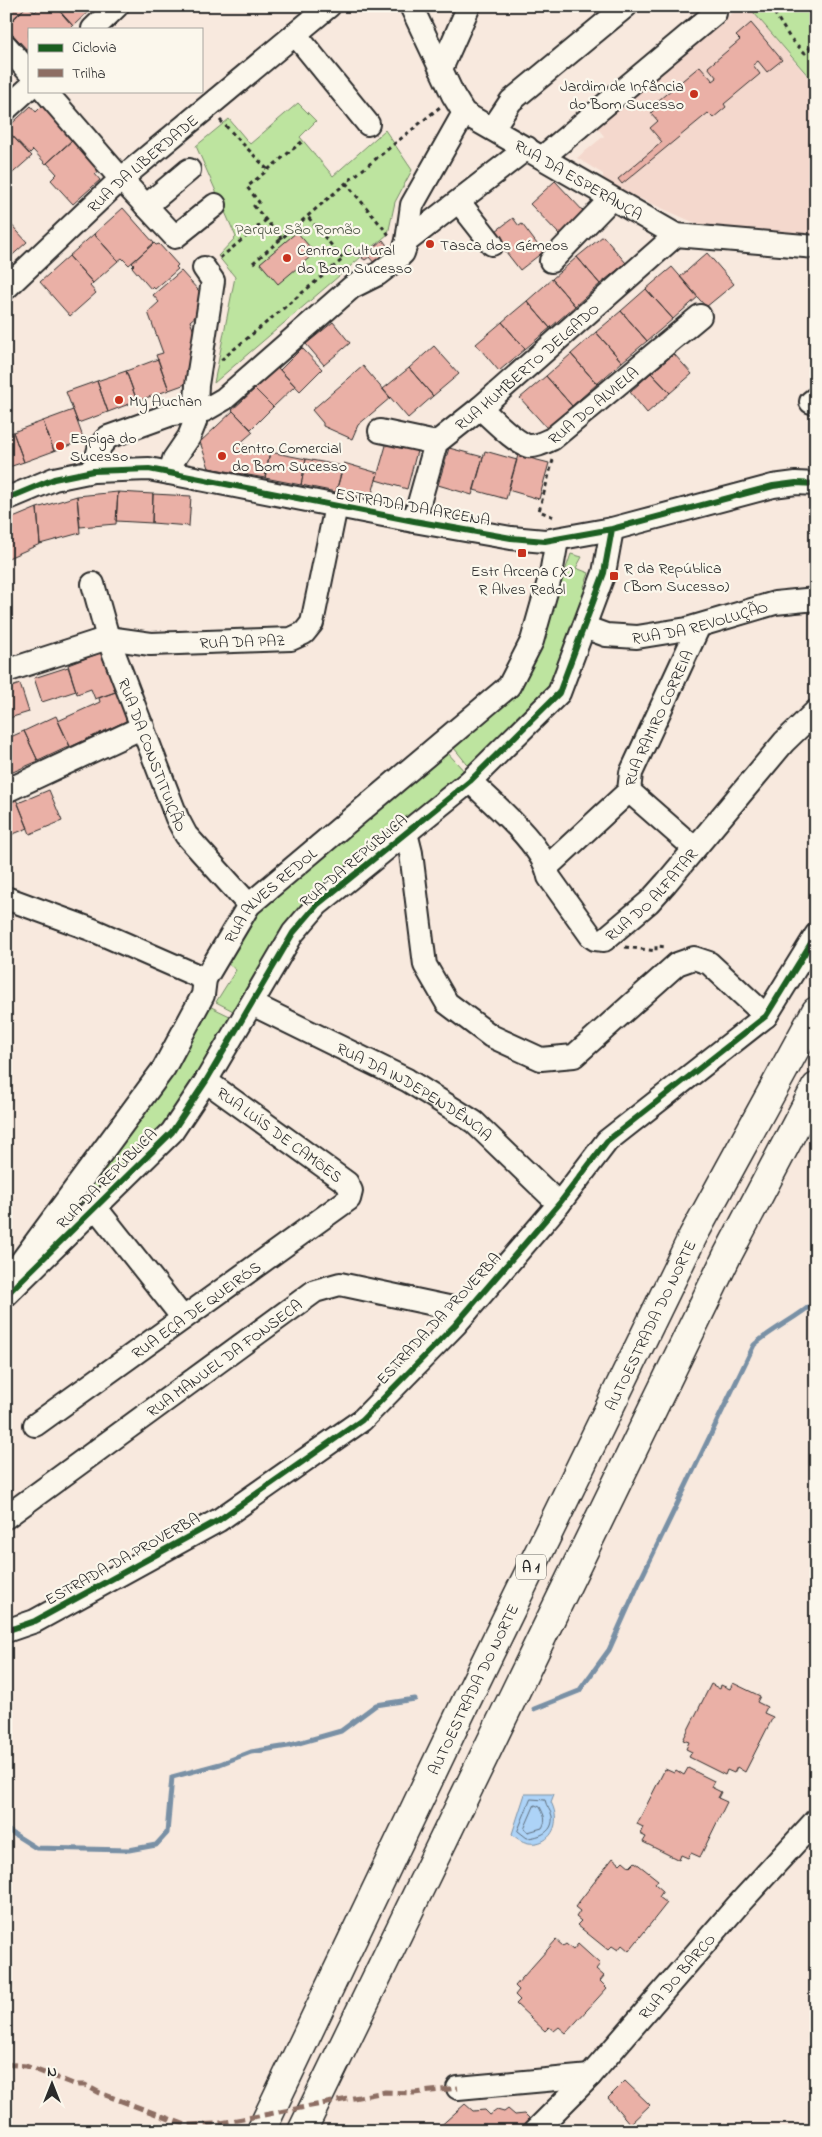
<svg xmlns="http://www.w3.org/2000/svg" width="822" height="2137" font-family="'Indie Flower',sans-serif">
  <rect width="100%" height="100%" fill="#f8e9de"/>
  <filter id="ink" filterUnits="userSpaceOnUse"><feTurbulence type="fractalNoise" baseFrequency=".02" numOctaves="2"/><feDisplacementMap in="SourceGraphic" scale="10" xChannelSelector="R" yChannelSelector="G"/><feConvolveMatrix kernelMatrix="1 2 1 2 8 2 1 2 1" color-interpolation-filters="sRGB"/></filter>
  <g filter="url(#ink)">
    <path fill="#f4d8cd" d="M741,6h7l68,81v145l-10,8 -111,-17 -92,-41v-8l-26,-16 27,-22 -8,-10z"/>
    <path fill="#bde49f" stroke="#748865" d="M748,6h68v79z
      M298,103l18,18 -16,16 33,39 52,-46 27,40 -17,32 -7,32 -174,149 21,-106 -17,-21 18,-19 -40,-91 33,-27 21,25z
      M571,554l11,3 -6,11 13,5 -5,14 6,4 -30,85 -89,93 -17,-21 34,-29 -2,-7 62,-92z
      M445,750l21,23 -157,131 -70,110 -23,-12 20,-32 -13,-10 46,-64z
      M205,1004l31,15 -74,115 -86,87 -9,-10z"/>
    <path fill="#add3f7" stroke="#7990a5" d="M525,1794h29l-3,8c16,32 -15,55 -39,32z"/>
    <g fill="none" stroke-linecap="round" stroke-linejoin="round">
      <path stroke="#5f6e7d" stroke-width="1" d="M531,1799l14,1c1,6 6,11 7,16 2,16 -12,21 -25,22l-9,-7z
        M535,1805l5,2c4,8 7,13 2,21l-14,4 -3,-4z"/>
      <path stroke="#7990a5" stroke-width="5" d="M534,1709l45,-18 30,-41 29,-65 116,-240c19,-17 43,-27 62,-44
        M6,1829l30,19 93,2 27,-5 11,-12 5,-56 48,-13 31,-12 37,-6 53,-15 35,-26 39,-6"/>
    </g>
    <path fill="#eab0a6" stroke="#2b2b2b" d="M6,6h21l-21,19z
      M27,6l8,6 6,-6h14l18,20 -3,3h-41v23l-23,-25z
      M55,6h39l-21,20z
      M751,23l31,37 -15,12 -9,-11 -5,4 7,9 -36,30 2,3 -13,11 -5,-5 -86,71 -4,-5 44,-37 -12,-14 8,-7 -7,-8 6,-6 -3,-3 46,-38 13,15 4,-3 -9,-11 32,-27 -4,-4z
      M6,68l3,4v11l-3,3z
      M43,105l31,34 -28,25 -13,-14 -4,4 -23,-25 25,-23 5,6z
      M6,129l26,27 -26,23z
      M72,140l28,30 -5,4 5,6 -27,24 -22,-24 6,-6 -10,-11z
      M555,181l30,32 -24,23 -31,-32z
      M123,208l31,35 -25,22 -7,-7 -4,3 -24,-27z
      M513,218l6,8 3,-2 21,28 -23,18 -28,-36z
      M8,221l19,21 -21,19v-39z
      M297,232l18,21 -37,31 -18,-21z
      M94,234l24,27 -25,22 -24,-27z
      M603,236l23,27 -26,21 -23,-27z
      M383,240l6,8 -3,3 3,3 -13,11 -7,-8 -4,3 -3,-2z
      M154,243l2,2 3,-1 19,21 -2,2 2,2 -23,20 -2,-2 -2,2 -19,-22 2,-2 -2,-2z
      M707,253l27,31 -28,23 -26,-30z
      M69,256l24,27 -3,3 6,7 -26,23 -30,-34z
      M577,257l23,27 -25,22 -23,-27z
      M672,267l26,30 -25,22 -27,-30z
      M181,271l26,29 -3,9 -14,12 9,24 -5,36 -25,9 -13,-35 7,-2 -15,-41 11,-10 -6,-7z
      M552,279l23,27 -25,22 -23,-27z
      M646,289l27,30 -26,22 -26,-30z
      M527,301l23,27 -25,21 -23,-27z
      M621,311l26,30 -25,21 -26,-30z
      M333,322l17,21 -26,22 -18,-21z
      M502,322l23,27 -26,22 -23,-27z
      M596,332l26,30 -25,22 -26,-30z
      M434,346l25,28 -26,22 -24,-28z
      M302,348l20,21 -22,22 -20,-21z
      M571,354l26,30 -25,22 -26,-30z
      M674,354l18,20 -22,19 -19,-20z
      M158,359l11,31 -32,11 -11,-30z
      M363,366l27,32 -32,27 -6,14 -29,-13v-3l-11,-13z
      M277,367l18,19 -22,21 -18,-18z
      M409,368l24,28 -25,22 -25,-29z
      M126,371l11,30 -29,11 -11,-31z
      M651,373l19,20 -23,20 -17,-21z
      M546,376l26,30 -25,22 -27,-30z
      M97,381l11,31 -30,11 -12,-31z
      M255,389l18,18 -22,22 -19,-19z
      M73,410l11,30 -30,11 -11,-30z
      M233,411l20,21 -14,12 31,6 -5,28 -56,-10 -9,-26z
      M43,421l11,30 -30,11 -11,-30z
      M13,432l11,30 -18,6v-33z
      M387,442l30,9 -10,38 -31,-9z
      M449,448l34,9 -11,38 -34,-10z
      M485,451l32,9 -11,39 -32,-9z
      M270,452l36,7 -5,26 -36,-7z
      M518,455l31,8 -10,36 -31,-9z
      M306,459l37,7 -7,26 -35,-7z
      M344,463l34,10 -7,24 -35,-5z
      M118,492l-2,32 -36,3 -3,-31z
      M118,492l35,2 -1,29 -36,-2z
      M153,494l38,2 -2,30 -37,-3z
      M77,496l3,37 -40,11 -3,-36z
      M37,508l3,36 -34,15v-38z
      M100,653l16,8 8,28 -29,10 -4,-10 -14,5 -9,-29z
      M68,667l8,24 -34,11 -8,-24z
      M20,684l9,28 -23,7v-30z
      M124,689l7,22 -5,10 -56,26 -12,-26 42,-19 -1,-4z
      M56,716l14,30 -32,15 -14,-30z
      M24,731l14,30 -32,14v-36z
      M49,790l13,31 -32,13 -12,-31z
      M16,799l12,29 -22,9v-34z
      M733,1683l27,13 -3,6 10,5 -3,6 9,4 -28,55 -8,-5 -3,6 -7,-3 -2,5 -36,-18 3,-5 -6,-3 3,-7 -6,-2 28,-56 9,5 1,-4 9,4z
      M688,1768l26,13 -3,6 10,5 -3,6 9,4 -27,55 -9,-4 -3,5 -7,-3 -2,5 -36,-18 3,-5 -6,-3 3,-7 -6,-3 28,-55 9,4 2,-3 8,5z
      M613,1858l7,6 3,-3 7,6 5,-5 23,18 -3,4 8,7 -4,6 8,6 -38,48 -7,-6 -4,5 -6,-4 -4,4 -31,-25 4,-4 -5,-4 4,-6 -5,-4z
      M556,1940l7,6 3,-2 7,6 5,-6 22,20 -4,5 8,7 -4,5 7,7 -41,45 -7,-6 -5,4 -5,-4 -4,4 -29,-27 4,-4 -5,-5 4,-5 -4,-4z
      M625,2081l25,24 -20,19 -22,-26z
      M465,2104l8,7 12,-1 5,5 7,-5 7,2 4,-3 7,6 10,-1 4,4 -1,9 -4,4h-33l-7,-7 -4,7h-41l-2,-2z"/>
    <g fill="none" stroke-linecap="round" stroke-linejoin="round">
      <g stroke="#2b2b2b" stroke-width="26">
        <g id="minor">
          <path id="s1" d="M411,6l42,89 11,18 212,122 140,12"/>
          <path d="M93,29l24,-23"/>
          <path d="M295,34l73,90"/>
          <path d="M6,46l23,26"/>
          <path d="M441,69l28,-63"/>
          <path d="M45,91l76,88 54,58 40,-32"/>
          <path d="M6,109l23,-21"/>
          <path d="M493,128l18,-27 115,-95"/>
          <path d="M543,157l172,-144v-7"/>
          <path d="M459,202l33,42"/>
          <path d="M146,206l43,-36"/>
          <path d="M407,241l5,-36 52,-92"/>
          <path d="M551,261l60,-62"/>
          <path id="s2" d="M6,288l115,-109 208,-173"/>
          <path d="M811,402l5,-4"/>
          <path id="s3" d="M480,408c12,10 34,34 48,38 8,1 17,-4 24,-7l148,-123"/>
          <path d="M380,431l56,12"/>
          <path d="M93,471l7,-25 8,-9 64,-23 33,-4 19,-11 128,-112 26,-13 18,-14 7,-7 4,-12 120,-93"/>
          <path d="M170,473l4,-14 15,-22 6,-15 2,-37 16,-104 -9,-13"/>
          <path d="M6,499l48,-20 39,-8 56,-2 265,52 97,17 34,3 67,-12 161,-43 23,-3 20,1"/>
          <path id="s4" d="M414,521l22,-78 44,-35 196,-173"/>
          <path id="s5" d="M93,584l15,54 69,180 9,17 63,70"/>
          <path id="s6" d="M584,627l22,8 31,2 50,-8 88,-26 41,-4"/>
          <path id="s7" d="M6,671l102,-33 43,6 140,-5 13,-6 8,-10 24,-117"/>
          <path id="s8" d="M470,781c23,23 74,64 79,96l42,59 4,3 9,1 45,-38 17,-19 118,-141 32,-31"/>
          <path d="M6,791l137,-64"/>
          <path d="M629,791l65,57"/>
          <path d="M406,833l5,20 14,112 22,38 44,33 50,23 33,-3 103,-92 17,-6 15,5 57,53"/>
          <path id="s9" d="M547,867l82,-76 2,-18 68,-147"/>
          <path d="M6,898l87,32 112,49"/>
          <path id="s10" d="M252,1004l155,76 67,42 85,82"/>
          <path d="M96,1208l87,110"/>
          <path id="s11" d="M10,1277l154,-209 39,-73 2,-16 44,-74 260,-219 23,-45 19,-67 6,-34"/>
          <path d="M6,1295l166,-163 34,-51 87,-148 24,-28 153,-124 89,-88 45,-120 8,-44"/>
          <path id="s12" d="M35,1425l314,-226 2,-8 -4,-8 -141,-102"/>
          <path id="s13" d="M6,1517l309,-226 25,-7 127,27"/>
          <path d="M6,1631l29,-10 184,-101 143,-100 93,-95 104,-121 48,-63 159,-125 50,-81"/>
          <path d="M458,2088l132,-12"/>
          <path id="s14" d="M535,2131l55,-55 147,-170 79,-86"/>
        </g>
      </g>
      <g stroke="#2b2b2b" stroke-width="31">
        <g id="highway">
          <path id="s15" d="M261,2131l200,-419 232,-476 123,-225"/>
          <path d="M302,2131l425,-875 89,-169"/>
        </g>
      </g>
      <path stroke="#2b2b2b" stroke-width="3" stroke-dasharray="4 4" stroke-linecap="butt" d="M770,6l20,32 15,15 11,-11
        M220,120l48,50
        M389,235l-43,-52 94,-76
        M282,239l-28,-33 5,-4 -12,-15 57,-47
        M220,258l46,-38
        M253,263l93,-80
        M221,360l122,-101 -35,-42
        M553,460l-14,51 17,7
        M625,947l31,4v-5l11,1"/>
      <use href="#minor" stroke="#fbf7ec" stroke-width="22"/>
      <use href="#highway" stroke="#fbf7ec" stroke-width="28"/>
      <path stroke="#8d6e63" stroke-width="5" stroke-dasharray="10 5" stroke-linecap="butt" d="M6,2064l20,2 50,19h9l15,8 86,32 30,-1 169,-32 29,1 44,-5"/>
      <g stroke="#fbf7ec" stroke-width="9">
        <path id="cycleway" d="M6,499l48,-20 39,-8 56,-2 265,52 97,17 34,3 67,-12 161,-43 23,-3 20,1
          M6,1295l166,-163 34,-51 87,-148 24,-28 153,-124 89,-88 45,-120 8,-44
          M6,1631l29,-10 184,-101 143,-100 93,-95 104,-121 48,-63 159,-125 50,-81"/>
      </g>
      <use href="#cycleway" stroke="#1b5e20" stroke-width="6"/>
    </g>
  </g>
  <g fill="#c8321e" stroke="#fbf7ec" stroke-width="2">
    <circle cx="694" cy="94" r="5"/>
    <circle cx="430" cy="244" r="5"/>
    <circle cx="287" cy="258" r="5"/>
    <circle cx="119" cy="400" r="5"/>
    <circle cx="60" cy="446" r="5"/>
    <circle cx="222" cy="456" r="5"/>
    <rect x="517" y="548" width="10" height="10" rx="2.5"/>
    <rect x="609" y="571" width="10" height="10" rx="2.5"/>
  </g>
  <g text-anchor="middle" stroke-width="4.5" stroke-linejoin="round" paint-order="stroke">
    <rect fill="#fbf7ec" stroke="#696865" stroke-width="1" x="516" y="1554.5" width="30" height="25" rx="4"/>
    <g font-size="15" font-weight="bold" fill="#2b2b2b">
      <text x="531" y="1572">A 1</text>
    </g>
    <g font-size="16" fill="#2b2b2b" stroke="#fbf7ec" text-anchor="start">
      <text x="684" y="91" text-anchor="end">Jardim de Infância<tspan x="684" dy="18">do Bom Sucesso</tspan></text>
      <text x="440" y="250">Tasca dos Gémeos</text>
      <text x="297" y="255">Centro Cultural<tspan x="297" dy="18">do Bom Sucesso</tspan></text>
      <text x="129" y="406">My Auchan</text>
      <text x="70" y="443">Espiga do<tspan x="70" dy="18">Sucesso</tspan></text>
      <text x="232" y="453">Centro Comercial<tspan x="232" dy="18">do Bom Sucesso</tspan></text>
      <text x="624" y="573">R da República<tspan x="624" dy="18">(Bom Sucesso)</tspan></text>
      <text x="522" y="576" text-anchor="middle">Estr Arcena (X)<tspan x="522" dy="18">R Alves Redol</tspan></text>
    </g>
    <g font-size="16" fill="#2b2b2b" stroke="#fbf7ec">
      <text dy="6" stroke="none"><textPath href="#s2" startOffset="185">RUA DA LIBERDADE</textPath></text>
      <text dy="6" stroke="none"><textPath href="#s1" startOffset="252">RUA DA ESPERANÇA</textPath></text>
      <text dy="6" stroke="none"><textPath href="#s4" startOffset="200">RUA HUMBERTO DELGADO</textPath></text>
      <text dy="6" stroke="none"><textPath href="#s3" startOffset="140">RUA DO ALVIELA</textPath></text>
      <text transform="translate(413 506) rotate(10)" y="6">ESTRADA DA ARCENA</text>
      <text dy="6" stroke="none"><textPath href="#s6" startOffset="119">RUA DA REVOLUÇÃO</textPath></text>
      <text dy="6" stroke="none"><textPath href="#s7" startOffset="242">RUA DA PAZ</textPath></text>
      <text dy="6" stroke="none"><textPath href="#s9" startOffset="191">RUA RAMIRO CORREIA</textPath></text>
      <text dy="6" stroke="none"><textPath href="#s5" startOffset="181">RUA DA CONSTITUIÇÃO</textPath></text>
      <text transform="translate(353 860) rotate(-40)" y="6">RUA DA REPÚBLICA</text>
      <text dy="6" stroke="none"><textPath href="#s8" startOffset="278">RUA DO ALFATAR</textPath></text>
      <text dy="6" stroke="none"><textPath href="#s11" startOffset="466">RUA ALVES REDOL</textPath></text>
      <text dy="6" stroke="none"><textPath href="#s10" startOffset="185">RUA DA INDEPENDÊNCIA</textPath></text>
      <text transform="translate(280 1134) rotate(36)" y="6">RUA LUÍS DE CAMÕES</text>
      <text transform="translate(106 1178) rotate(-45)" y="6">RUA DA REPÚBLICA</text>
      <text dy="6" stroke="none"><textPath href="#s12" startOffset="198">RUA EÇA DE QUEIRÓS</textPath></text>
      <text transform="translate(438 1318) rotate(-47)" y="6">ESTRADA DA PROVERBA</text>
      <text dy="6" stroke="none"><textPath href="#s15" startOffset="895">AUTOESTRADA DO NORTE</textPath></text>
      <text dy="6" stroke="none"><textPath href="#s13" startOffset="270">RUA MANUEL DA FONSECA</textPath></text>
      <text transform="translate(122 1558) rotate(-29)" y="6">ESTRADA DA PROVERBA</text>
      <text dy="6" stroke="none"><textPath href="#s15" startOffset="490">AUTOESTRADA DO NORTE</textPath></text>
      <text dy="6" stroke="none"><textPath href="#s14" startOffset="210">RUA DO BARCO</textPath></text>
    </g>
    <g font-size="16" fill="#505948" stroke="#fbf7ec">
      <text x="298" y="234">Parque São Romão</text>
    </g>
  </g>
  <rect width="822" height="2137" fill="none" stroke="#fbf7ec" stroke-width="25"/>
  <rect x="12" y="12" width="797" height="2112" fill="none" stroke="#2b2b2b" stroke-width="2" filter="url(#ink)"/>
  <rect x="28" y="28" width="175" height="65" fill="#fbf7ec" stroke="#a8a59f"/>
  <rect x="38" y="44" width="25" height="8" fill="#1b5e20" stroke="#a8a59f"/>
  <text x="72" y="52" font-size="15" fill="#2b2b2b">Ciclovia</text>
  <rect x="38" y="69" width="25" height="8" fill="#8d6e63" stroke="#a8a59f"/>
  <text x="72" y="78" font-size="15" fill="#2b2b2b">Trilha</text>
  <g transform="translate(52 2084)" stroke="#fbf7ec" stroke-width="4" paint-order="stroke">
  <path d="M0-4L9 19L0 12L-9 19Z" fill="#2b2b2b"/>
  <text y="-8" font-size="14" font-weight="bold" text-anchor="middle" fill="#2b2b2b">N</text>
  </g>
</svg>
